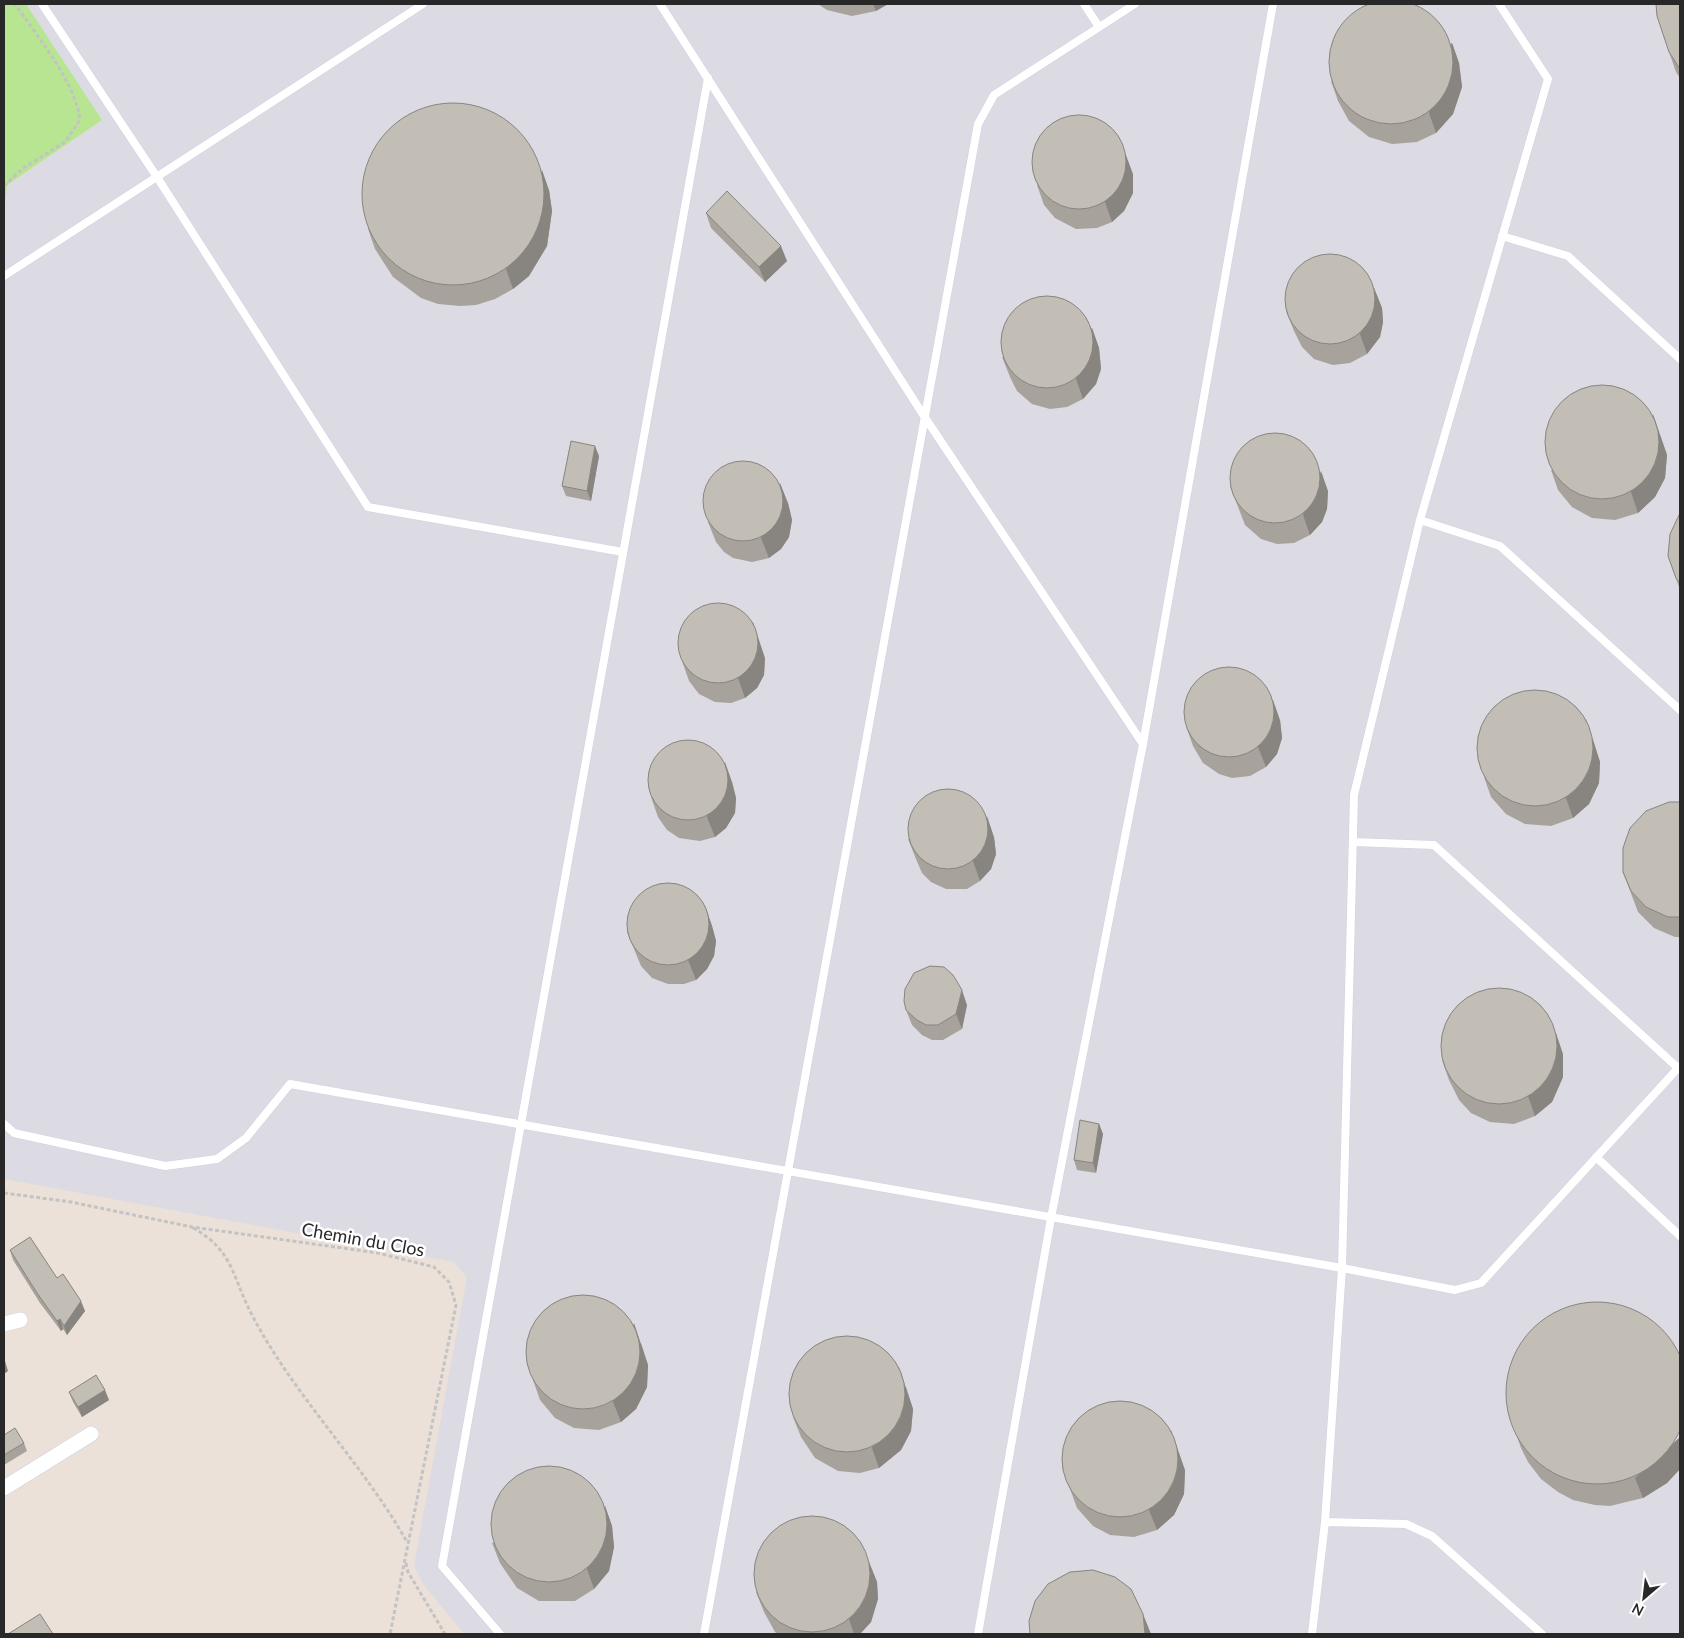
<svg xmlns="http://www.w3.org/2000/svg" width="1684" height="1638" font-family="Lato,sans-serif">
  <rect width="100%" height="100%" fill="#ebe1d9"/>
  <path fill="#dcdae3" d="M26,4h1654v1630h-1216l-41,-50 -9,-19 53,-288 -14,-15 -449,-83v-964l3,-30 95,-65z"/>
  <path fill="#b7e592" d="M4,4h22l76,116 -95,65 -3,31z"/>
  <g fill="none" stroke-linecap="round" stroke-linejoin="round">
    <g stroke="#ced4e2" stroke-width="9">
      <path id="lane" d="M42,4l115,173 211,330 255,45
        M660,4l264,412 219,328
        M1084,4l15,23
        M1502,236l66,20 112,103
        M4,276l419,-272
        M1420,520l80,26 180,164
        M1353,842l81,3 244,223
        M4,1124l10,9 151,33 52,-7 29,-21 44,-54 1052,184 113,22 26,-7 199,-217
        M1596,1157l84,79
        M1325,1522l81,2 26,12 110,98
        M500,1634l-58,-68 266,-1488
        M704,1634l274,-1510 16,-29 141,-91
        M978,1634l73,-416 92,-474 130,-740
        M1312,1634l13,-112 17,-254 12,-473 66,-275 128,-441 -49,-75"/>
    </g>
    <g stroke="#ced4e2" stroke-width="16">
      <path id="street" d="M4,1324l16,-4
        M4,1488l87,-54"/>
    </g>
    <path stroke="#c3c3c3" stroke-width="3" stroke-dasharray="4 2.5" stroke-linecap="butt" d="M4,186l18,-17 43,-27 15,-22c-4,-37 -43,-84 -65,-116
      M4,1193l67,9 121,25 186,26 56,14 15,15 7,23 -66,329
      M193,1228c40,22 39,48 58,85 42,82 111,149 156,229
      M406,1563l2,9 37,62"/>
    <use href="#lane" stroke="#fff" stroke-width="8"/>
    <use href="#street" stroke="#fff" stroke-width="15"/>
  </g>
  <path fill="#a7a39c" d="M818,4h70l-12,7 -24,5 -25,-6z
    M1680,4v74l-4,-6 -7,-20z
    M1452,43l7,20 3,24 -9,27 -17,19 -19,9 -25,2 -23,-7 -20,-16 -11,-20 -7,-20z
    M1133,174v19l-9,18 -12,11 -15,6 -21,1 -21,-11 -11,-13 -7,-20z
    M549,190l3,21 -5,35 -18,30 -16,13 -18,10 -19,6 -16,1 -22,-2 -17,-6 -28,-21 -18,-28 -7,-20z
    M706,213l81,48 -22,21 -54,-54z
    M1374,288l8,20 1,14 -3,15 -13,17 -17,9 -17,2 -19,-6 -12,-12 -8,-16 -8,-20z
    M1092,328l7,20 2,21 -5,15 -13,15 -16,8 -17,2 -18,-5 -15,-13 -7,-14 -8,-20z
    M1660,435l7,20 -2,23 -10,19 -17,16 -23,7 -23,-2 -20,-11 -14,-17 -7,-20z
    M599,456l-8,45 -25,-5 -4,-10z
    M1230,486l98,5 -1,18 -5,13 -12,13 -16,8 -17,1 -16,-5 -16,-14z
    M788,503l4,17 -3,17 -8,12 -12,9 -17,4 -19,-4 -9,-6 -8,-10 -8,-20z
    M1680,513v77l-12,-34z
    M765,658l-1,17 -7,13 -12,10 -14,5 -16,-1 -16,-8 -10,-13 -7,-20z
    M1280,720l2,18 -5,16 -11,13 -16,9 -18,2 -13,-4 -16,-11 -10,-17 -7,-20z
    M1593,739l7,23 -1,21 -10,21 -16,14 -22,8 -26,-2 -19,-10 -15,-17 -7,-20z
    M732,782l4,16 -1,15 -9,15 -11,9 -15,4 -21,-3 -12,-8 -9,-13 -7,-20z
    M1680,802v135h-5l-21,-9 -16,-16 -15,-40z
    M994,837l2,17 -5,15 -11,12 -13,8h-21l-15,-7 -9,-9 -6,-14 -8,-20z
    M705,906l7,20 4,15 -2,15 -7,13 -11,11 -12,4h-16l-16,-6 -11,-12 -14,-34z
    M967,1005l-5,24 -19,11h-11l-10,-5 -10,-10 -6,-15z
    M1563,1054v23l-11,25 -17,14 -21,8 -24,-2 -19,-9 -12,-13 -10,-20 -7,-20z
    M1099,1124l4,10 -7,39 -19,-3 -3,-10z
    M10,1250l47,28 28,33 -18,24 -4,-6 -2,2 -21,-28 -27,-43z
    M641,1343l7,22 -1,22 -11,22 -15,13 -22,8 -25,-2 -19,-10 -15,-18 -7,-20z
    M906,1387l7,22 -2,22 -10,19 -22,18 -19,5 -22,-2 -23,-13 -14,-21 -8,-20z
    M69,1392l40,8 -27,17 -9,-15z
    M1514,1428l165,42 -12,13 -24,15 -33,8 -15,-1 -22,-5 -15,-8 -17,-13 -13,-17 -7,-14z
    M4,1435l20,8 3,8 -23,14z
    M1062,1467l123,3 -1,24 -10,21 -17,15 -23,7 -24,-2 -17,-9 -16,-18z
    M605,1506l7,20 2,21 -5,24 -15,18 -19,12h-36l-22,-13 -17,-25 -8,-20z
    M869,1562l8,20 1,17 -7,23 -11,12h-82l-3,-2 -11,-20 -8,-20z"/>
  <path fill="#88847f" d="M873,4h15l-12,7z
    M1452,43l7,20 3,24 -9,27 -17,19 -7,-20z
    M1120,139l13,35v19l-9,18 -12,11 -7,-20z
    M542,170l7,20 3,21 -5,35 -18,30 -16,13 -7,-20z
    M781,246l6,15 -22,21 -6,-15z
    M1374,288l8,20 1,14 -3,15 -13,17 -7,-20z
    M1092,328l7,20 2,21 -5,15 -13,15 -7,-20z
    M1653,414l14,41 -2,23 -10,19 -17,16 -7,-21z
    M595,446l4,10 -8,45 -4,-10z
    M1321,471l7,20 -1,18 -5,13 -12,13 -7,-20z
    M780,483l8,20 4,17 -3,17 -8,12 -12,9 -8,-20z
    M753,622l12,36 -1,17 -7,13 -12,10 -7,-20z
    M1273,700l7,20 2,18 -5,16 -11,13 -8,-20z
    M1586,719l14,43 -1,21 -10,21 -16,14 -7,-20z
    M725,762l7,20 4,16 -1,15 -9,15 -11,9 -8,-20z
    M987,816l7,21 2,17 -5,15 -11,12 -7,-20z
    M705,906l7,20 4,15 -2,15 -7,13 -11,11 -8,-20z
    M962,990l5,15 -5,24 -6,-15z
    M1556,1033l7,21v23l-11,25 -17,14 -7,-20z
    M1099,1124l4,10 -7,39 -3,-10z
    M81,1301l4,10 -18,24 -3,-9z
    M60,1319l3,10 -2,2 -4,-10z
    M634,1323l14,42 -1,22 -11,22 -15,13 -8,-20z
    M4,1361h1l3,10 -4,3z
    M899,1367l14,42 -2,22 -10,19 -22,18 -7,-20z
    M105,1390l4,10 -27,17 -4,-10z
    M1171,1430l14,40 -1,24 -10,21 -17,15 -8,-20z
    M1680,1437v32l-13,14 -24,15 -8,-20z
    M605,1506l7,20 2,21 -5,24 -15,18 -7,-20z
    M869,1562l8,20 1,17 -7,23 -11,12h-6l-5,-15z
    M1143,1614l8,20h-6z"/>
  <path fill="#c2bdb5" stroke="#88847f" d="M1329 62a62 62 0 1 1 124 0a62 62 0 1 1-124 0Z
    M1656,4h24v65l-11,-17 -12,-36z
    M362 194a91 91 0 1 1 182 0a91 91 0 1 1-182 0Z
    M1032 162a47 47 0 1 1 94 0a47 47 0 1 1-94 0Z
    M727,191l54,55 -22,21 -53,-54z
    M1285 299a45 45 0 1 1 90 0a45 45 0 1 1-90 0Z
    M1001 342a46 46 0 1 1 92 0a46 46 0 1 1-92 0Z
    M1545 442a57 57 0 1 1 114 0a57 57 0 1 1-114 0Z
    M1230 478a45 45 0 1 1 90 0a45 45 0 1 1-90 0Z
    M571,441l24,5 -8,45 -25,-5z
    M703 501a40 40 0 1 1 80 0a40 40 0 1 1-80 0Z
    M1680,513v70l-4,-5 -8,-22 2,-22z
    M678 643a40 40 0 1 1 80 0a40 40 0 1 1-80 0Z
    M1184 712a45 45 0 1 1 90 0a45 45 0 1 1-90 0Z
    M1477 748a58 58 0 1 1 116 0a58 58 0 1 1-116 0Z
    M648 780a40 40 0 1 1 80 0a40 40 0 1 1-80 0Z
    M908 829a40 40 0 1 1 80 0a40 40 0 1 1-80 0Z
    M1669,802h11v115h-12l-22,-10 -15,-16 -8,-19v-24l7,-20 16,-17z
    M627 924a41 41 0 1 1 82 0a41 41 0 1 1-82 0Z
    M930,966l14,1 9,8 9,15 -6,24 -18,11h-12l-9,-5 -11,-10 -2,-9 1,-12 9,-16z
    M1441 1046a58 58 0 1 1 116 0a58 58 0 1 1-116 0Z
    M1080,1120l19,4 -6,39 -19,-3z
    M30,1237l27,41 6,-4 18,27 -17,25 -4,-7 -3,2 -20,-28 -27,-43z
    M526 1352a57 57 0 1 1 114 0a57 57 0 1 1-114 0Z
    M1506 1393a91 91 0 1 1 182 0a91 91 0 1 1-182 0Z
    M789 1394a58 58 0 1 1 116 0a58 58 0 1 1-116 0Z
    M96,1375l9,15 -27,17 -9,-15z
    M1062 1459a58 58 0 1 1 116 0a58 58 0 1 1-116 0Z
    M15,1428l9,15 -20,12v-20z
    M491 1524a58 58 0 1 1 116 0a58 58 0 1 1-116 0Z
    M754 1574a58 58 0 1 1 116 0a58 58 0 1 1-116 0Z
    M1093,1570l22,7 16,12 12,25 2,20h-115l-1,-13 6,-20 13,-17 22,-12z
    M40,1614l13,20h-45z"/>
  <g text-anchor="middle" stroke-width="5" stroke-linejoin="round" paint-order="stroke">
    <g font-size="18" fill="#282828" stroke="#fff">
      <text transform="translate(363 1240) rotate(10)" y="6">Chemin du Clos</text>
    </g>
  </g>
  <rect width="1684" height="1638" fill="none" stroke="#282828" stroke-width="10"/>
  <g transform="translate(1644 1598) rotate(208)" stroke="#ffffff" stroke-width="4" paint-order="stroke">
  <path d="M0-4L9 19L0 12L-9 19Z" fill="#282828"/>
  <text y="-8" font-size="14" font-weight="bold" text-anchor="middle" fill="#282828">N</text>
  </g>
</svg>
